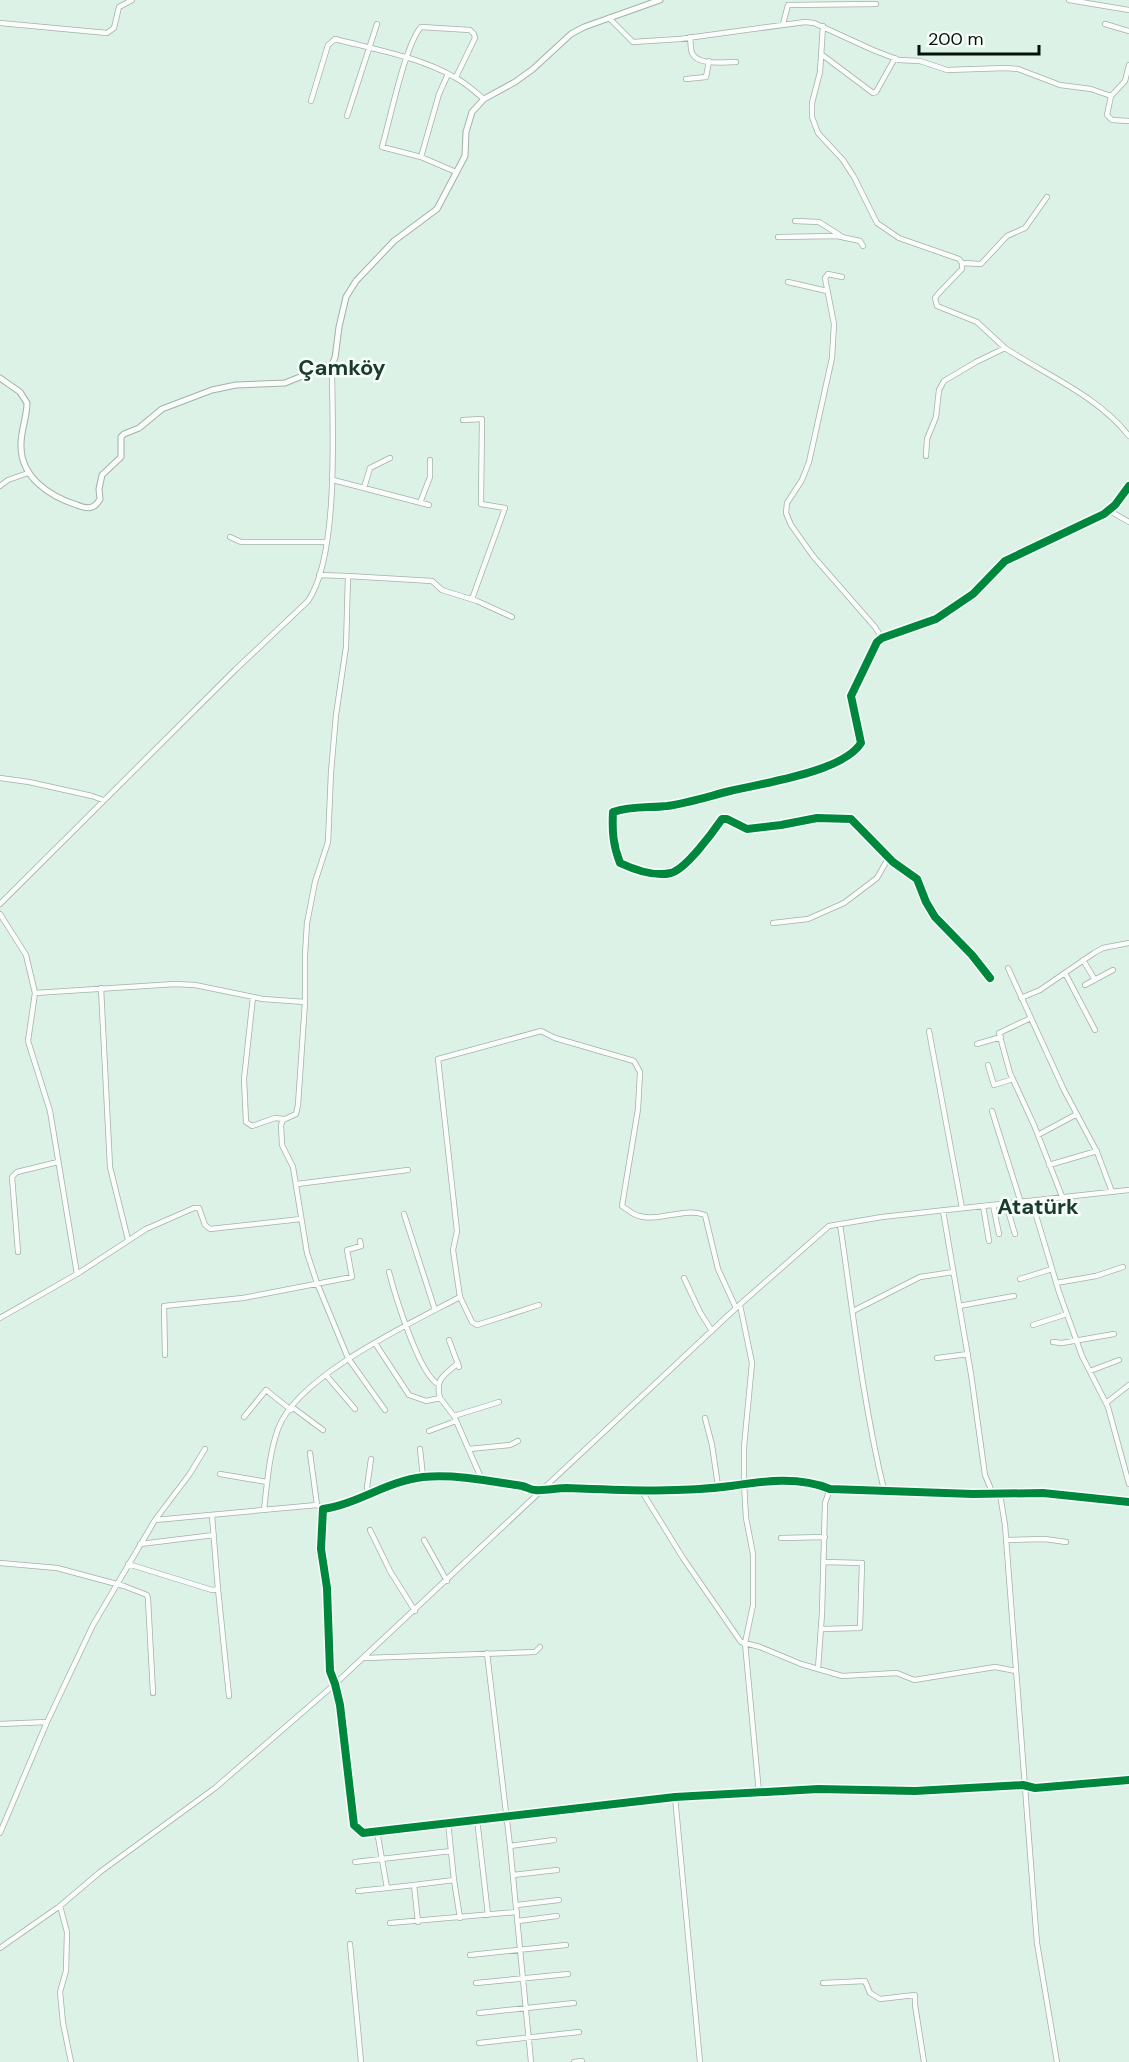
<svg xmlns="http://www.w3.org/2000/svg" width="1129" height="2062" font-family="'DM Sans',sans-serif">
  <rect width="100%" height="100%" fill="#ddf2e6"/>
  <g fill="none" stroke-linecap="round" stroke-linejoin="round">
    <g stroke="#a2b2a9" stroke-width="6">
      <path id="minor" d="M1069,0l60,10
        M609,18l24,24 47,-3 125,-17 9,1 59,27 26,10 21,1 27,9 59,-2 12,1 42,16 31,4 20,7 -4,19 5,5 17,1
        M0,23l107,10 7,-5 5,-21 13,-7
        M783,24l5,-19 88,-1
        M1105,24l24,7
        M823,26l-3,46 -8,31v14l6,16 25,27 11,17 23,46 22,15 60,21 3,4v6l-24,25 -3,4 2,8 40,16 28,26
        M690,37c1,5 0,11 2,16 6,13 32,9 44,9
        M821,54l52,39 3,-1 19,-34
        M456,77l19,-39 -1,-4 -4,-4 -49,-3c-16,18 -31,93 -39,120l39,10 35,15
        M686,79l20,-2 3,-16
        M1111,96l14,-15 4,-16
        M311,101l17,-56 7,-6c38,10 85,18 119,38 11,5 21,15 30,22
        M347,116l30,-92
        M421,157l18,-63 9,-20
        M795,221l24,1 22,14
        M778,237l59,-1 23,5 3,5
        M962,263l19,1 26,-28 18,-8 22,-31
        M842,277l-14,-3 -3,4 9,46 -2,34 -23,104 -7,18 -15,23 -1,10 5,12 22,31 62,71 7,11
        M788,282l39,9
        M463,420l19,-1 -1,85 24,4 -33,91
        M926,456l1,-17 9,-22 3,-27 5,-9 32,-19 29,-14c41,27 93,48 124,88
        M333,480l96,25
        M0,486l8,-6 20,-7
        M364,488l6,-20 20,-10
        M420,503l10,-26v-17
        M1108,510l21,12
        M230,537l11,5h86
        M319,575l29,1 -2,71 -10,68 -5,57 -3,70 -13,40 -8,41 -2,32v47l-7,103 -2,9 -13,6 -2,5 1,20 11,22 14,86 10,30 31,75 37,52
        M348,576l84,5 10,9 35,11 35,16
        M0,778l29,4 63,14 11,4
        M0,904l235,-234 73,-69c32,-47 24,-178 24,-237
        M0,914l26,41 9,38 140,-9 20,1 68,14 42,3
        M773,923l35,-4 36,-16 33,-25 12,-21
        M1083,960l12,20
        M1008,968l56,122 33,62 15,40
        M1065,973l30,57
        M990,978l-18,-23 -37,-38 -9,-15 -9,-23 -24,-17 -42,-43 -34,-1 -36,7 -34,4 -20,-10h-5c-9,13 -36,50 -51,54 -17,4 -36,-3 -51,-10 -7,-18 -8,-32 -7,-51 18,-6 36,-4 54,-6 21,-3 43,-10 63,-15 33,-8 113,-19 131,-48l-10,-47 26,-54 5,-4 54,-19 37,-25 32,-33 99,-47 11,-9 14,-19
        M1085,985l28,-15
        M101,988l9,179 18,73
        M35,993l-7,48 22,70 27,163
        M253,997l-9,82 2,43 6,4 23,-8 9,1
        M1021,998l19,-8 54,-37 9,-5 26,-5
        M1031,1018l-32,15 11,40 24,52 29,74
        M929,1031l33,177
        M977,1044l24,-7
        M988,1065l6,20 19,-6
        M992,1111l29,92
        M1038,1135l39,-21
        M1049,1165l48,-14
        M297,1184l111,-14
        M1032,1202l27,90 23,64 26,51 21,77
        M1006,1204l9,30
        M993,1205l6,29
        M983,1206l6,35
        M943,1211l28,163 14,101 8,19
        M404,1214l31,96
        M840,1224c13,89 23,179 44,266
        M18,1252l-6,-75 5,-5 41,-10
        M389,1272c6,23 30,102 49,112
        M684,1278l16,34 12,19
        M1020,1279l32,-10
        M1056,1283l40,-7 27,-9
        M460,1297l12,25 5,3 62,-20
        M740,1305l12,58 -8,84v36l2,35 7,36v51l-8,38 14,150
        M959,1306l55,-10
        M853,1311l67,-34 33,-5
        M0,1318l77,-44 69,-45 48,-21h5l6,17 5,4 91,-10
        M1033,1325l34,-11
        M449,1340l10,27
        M1053,1342l9,1 52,-9
        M375,1343l34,52 17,6 14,-3 14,18 28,64
        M165,1355l-1,-49 79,-8 109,-21 -5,-27 14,-4 -1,-5
        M937,1358l31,-4
        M1090,1371l29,-11
        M326,1375l29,34
        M440,1398c-5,-20 4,-22 18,-35
        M1106,1403l23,-18
        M292,1407l31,23
        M454,1416l45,-14
        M244,1417l22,-27 25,20
        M705,1418l7,27 6,41
        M429,1431l27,-10
        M420,1449l3,28
        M469,1449l41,-4 8,-4
        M310,1453l7,52
        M220,1474l47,8
        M641,1490l42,68 58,84 19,5 41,17 41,12 55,-3 17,7 81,-13 21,4
        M1000,1494l5,31 29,380 3,38 20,119
        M368,1495l-1,-8 4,-28
        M1129,1502l-86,-9 -70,1 -143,-5c-31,-13 -66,-8 -99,-3 -53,7 -111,4 -164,2 -10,0 -22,3 -32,2 -4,0 -8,-3 -13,-4 -32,-5 -66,-12 -99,-9 -36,4 -65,27 -100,32l-2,40 6,39 3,83 5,13 5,21 14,120 9,8 312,-36 143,-8 97,2 108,-6 12,3 94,-8
        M264,1510c3,-26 5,-56 14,-81 19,-53 133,-106 182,-132l-7,-47 4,-19 -19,-172 103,-28 14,7 79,23 6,11 -2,37 -16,97c5,3 11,9 17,10 21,6 45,-9 66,-1l13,54 18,39
        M155,1520l34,-45 16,-26
        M370,1530l20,41 25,40
        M781,1538l44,-1
        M424,1540l23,41
        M1006,1540l39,-1 21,3
        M140,1544l74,-9
        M0,1563l57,5 67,18 23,9 1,4 5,94
        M128,1564l84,26 6,-1 -6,-73
        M218,1589l11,107
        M821,1629l39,-1 2,-65 -37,-1
        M487,1653l23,193 21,216
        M365,1658l170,-6 5,-5
        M818,1669l4,-56 3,-110 5,-14
        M0,1724l47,-2
        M675,1797l25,265
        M477,1819l11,96
        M448,1822l6,58
        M377,1831l10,57 27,-3
        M0,1833l47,-111 46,-97 62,-105 162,-15 6,4
        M510,1846l44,-6
        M355,1862l96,-11
        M513,1875l44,-5
        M358,1891l29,-3
        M517,1905l42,-5
        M60,1906l7,26 -1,39 -6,21 3,31 8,39
        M518,1921l39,-5
        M418,1922l-4,-37 40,-5 6,38
        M390,1923l127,-11
        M350,1944l11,118
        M0,1948l60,-42 40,-34 115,-84 120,-104 401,-376 93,-82 53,-9 247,-27
        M470,1955l96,-10
        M476,1983l92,-9
        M823,1983l42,-2 5,12 10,6 35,-4v10l9,57
        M479,2013l95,-10
        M479,2043l100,-11
        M574,2062l8,-1"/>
    </g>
    <g stroke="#a2b2a9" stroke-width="7">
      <path id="tertiary" d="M0,378l20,14 7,11c0,14 -6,27 -6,41 -1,33 28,52 56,61 10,4 17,5 23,-6l-1,-10 3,-14 19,-18v-20l3,-3 15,-6 23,-19 50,-19 24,-5 49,-2 47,-19 3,-6 4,-31 7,-30 10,-16 38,-40 43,-32 28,-53 1,-24 6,-20 12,-13 31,-17 18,-13 38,-35 13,-7 76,-27"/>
    </g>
    <use href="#minor" stroke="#fafdfb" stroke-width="4.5"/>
    <use href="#tertiary" stroke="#fafdfb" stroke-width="5"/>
    <g stroke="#f7fffa" stroke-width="11">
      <path id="cycleway" d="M990,978l-18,-23 -37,-38 -9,-15 -9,-23 -24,-17 -42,-43 -34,-1 -36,7 -34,4 -20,-10h-5c-9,13 -36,50 -51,54 -17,4 -36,-3 -51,-10 -7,-18 -8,-32 -7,-51 18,-6 36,-4 54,-6 21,-3 43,-10 63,-15 33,-8 113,-19 131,-48l-10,-47 26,-54 5,-4 54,-19 37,-25 32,-33 99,-47 11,-9 14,-19
        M1129,1502l-86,-9 -70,1 -143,-5c-31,-13 -66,-8 -99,-3 -53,7 -111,4 -164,2 -10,0 -22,3 -32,2 -4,0 -8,-3 -13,-4 -32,-5 -66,-12 -99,-9 -36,4 -65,27 -100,32l-2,40 6,39 3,83 5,13 5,21 14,120 9,8 312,-36 143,-8 97,2 108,-6 12,3 94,-8"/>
    </g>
    <use href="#cycleway" stroke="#00873e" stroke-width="8"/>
  </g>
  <g text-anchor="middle" stroke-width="5" stroke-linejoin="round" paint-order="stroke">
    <g font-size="22" font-weight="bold" fill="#1b3b2c" stroke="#f7fffa">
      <text x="342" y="375">Çamköy</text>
      <text x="1038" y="1214">Atatürk</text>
    </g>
  </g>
  <path d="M919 45v9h120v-9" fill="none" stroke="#05120b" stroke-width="3"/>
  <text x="928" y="45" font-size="18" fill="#05120b" stroke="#f7fffa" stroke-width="4.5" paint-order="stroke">200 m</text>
</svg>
